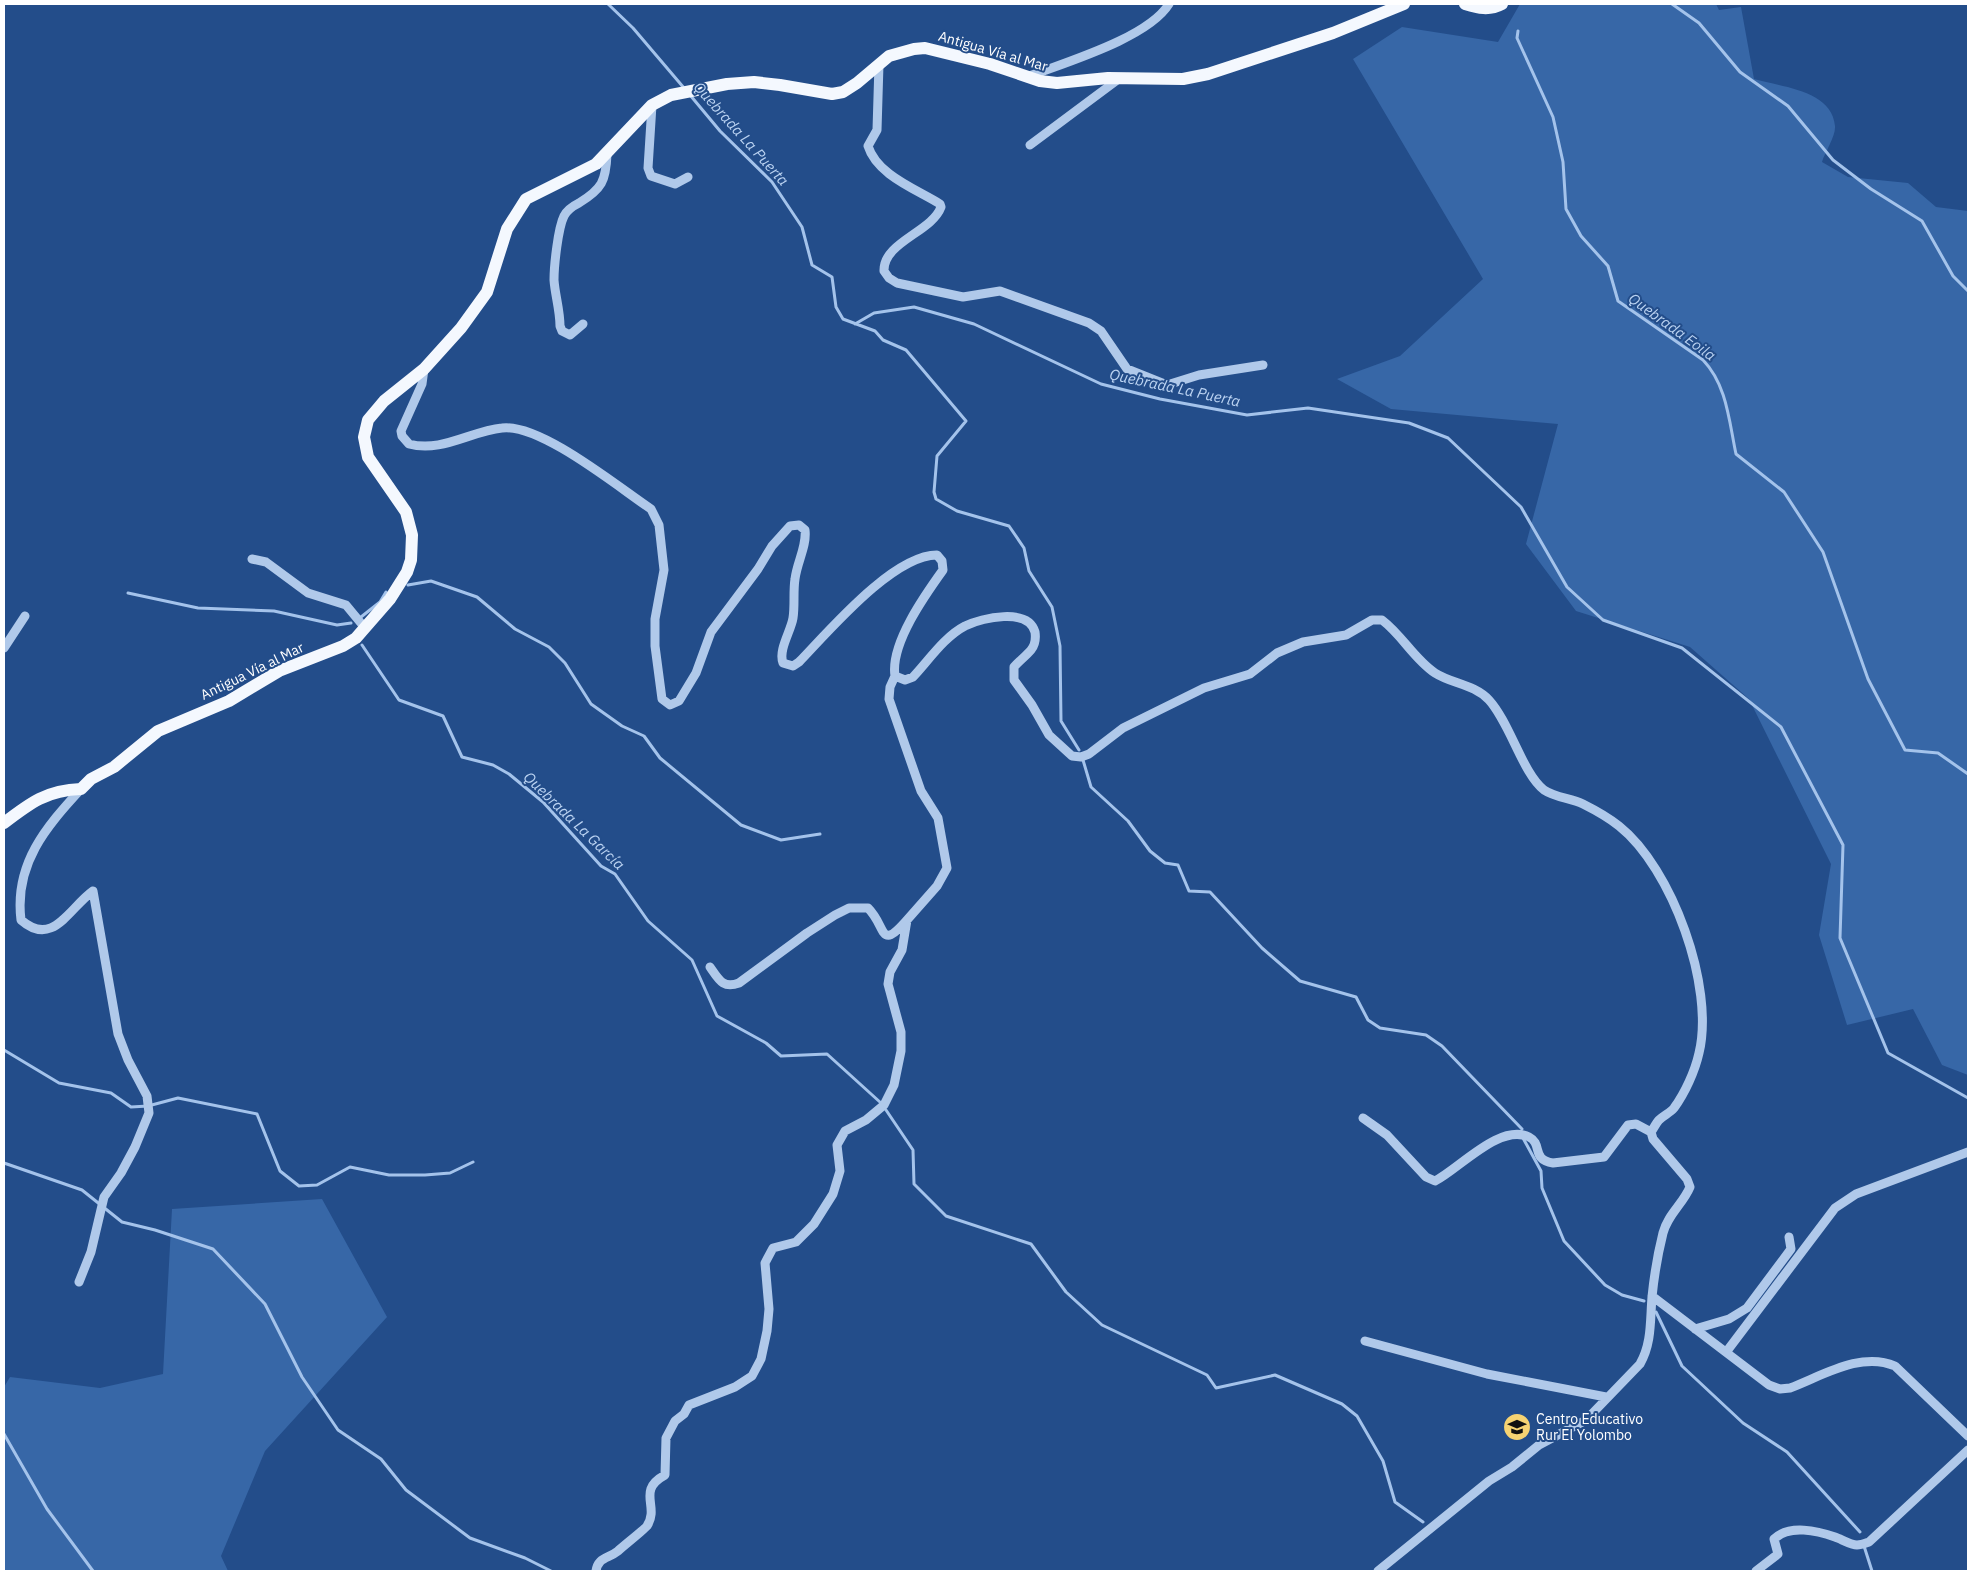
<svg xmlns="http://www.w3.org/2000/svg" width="1972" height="1575" font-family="'IBM Plex Sans',sans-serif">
  <rect width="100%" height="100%" fill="#234d8a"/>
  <path fill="#3767a7" d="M1520,4h196l3,6 22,-3 13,72c27,8 78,11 81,47 1,10 -10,26 -13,36l26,15 60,6 28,24 32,4v864l-26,-10 -29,-56 -66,16 -28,-90 12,-71 -82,-165 -59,-52 -114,-36 -50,-67 32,-120 -167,-15 -54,-30 63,-23 83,-77 -130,-220 49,-32 96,15z
    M322,1199l65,118 -122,134 -44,105 7,15h-224v-184l6,-10 90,11 63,-14 9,-165z"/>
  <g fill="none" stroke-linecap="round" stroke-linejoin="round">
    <path stroke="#a4c3eb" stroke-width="3" d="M608,4l25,24 51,60
      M1672,4l27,19 41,49 48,34 45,54 38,29 51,32 31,55 15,15
      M1518,31l-1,7 36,79 10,45 3,47 15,27 27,30 10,35 85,59c24,25 26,61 33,94l48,38 39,60 45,127 37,71 33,3 30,21
      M690,95l30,36 52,51 30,45 10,38 20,12 4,30 7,12 32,12 8,9 23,10 60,71 -29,35 -3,36 2,7 21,12 52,15 15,22 5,23 23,36 8,39 1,75 18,29
      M855,324l19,-11 40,-6 60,17 127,60 59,15 87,16 61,-7 101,15 39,15 73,69 46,80 36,33 79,28 99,79 62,118 -3,93 48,115 80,45
      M408,585l23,-4 46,16 38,32 34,18 16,16 26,41 31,22 22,10 16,22 81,67 40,15 39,-6
      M128,593l70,15 76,3 63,14 14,-2
      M361,617l19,-15 6,-10
      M362,645l37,55 44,16 19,41 31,8 16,9 34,28 58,64 14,8 33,47 44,39 25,56 49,27 15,13 46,-2 54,49
      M1083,760l8,27 37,34 22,30 15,12 13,2 11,26 21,1 52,56 38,33 56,16 12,23 12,8 46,7 16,11 80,83
      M4,1050l55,33 52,10 20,14 17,-1 30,-8 79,16 23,57 19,15 18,-1 33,-18 39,8h36l25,-2 23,-11
      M886,1110l27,40 1,34 32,32 85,28 35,48 36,33 105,50 9,13 59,-13 67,29 15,12 26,45 12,41 28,20
      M1523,1138l18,33 1,17 22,53 41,44 17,10 22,6
      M4,1163l78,27 40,32 33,8 58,19 52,55 37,73 36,53 43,29 25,31 64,48 55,20 26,13
      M1656,1312l26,54 61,57 44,29 73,80
      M4,1434l43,75 46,62
      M1864,1546l8,25"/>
    <path stroke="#b0c9ea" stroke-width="9" d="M879,64l-2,66 -9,16c9,29 48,43 72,58l1,3c-9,25 -58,35 -57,64l5,7 8,5 66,14 37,-6 89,32 12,8 26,38 40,16 32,-10 64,-10
      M1027,77c39,-15 121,-39 142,-73
      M652,105l-4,63 3,8 24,8 13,-7
      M1030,145l90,-67
      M583,324l-13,11 -8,-4 -2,-5c0,-16 -5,-31 -6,-46 0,-14 4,-52 10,-64 3,-6 9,-10 15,-13 23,-14 27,-22 28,-49
      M424,369l-2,15 -21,47 1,5 7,8c32,9 62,-13 93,-16 38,-5 116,59 149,81l8,16 5,45 -9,49v27l7,53 8,6 9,-4 17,-28 15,-41 47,-63 14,-23 18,-20 9,-1 6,5c2,16 -8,32 -10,49 -2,12 0,26 -2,39 -2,13 -15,32 -10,45l10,3 6,-4c30,-31 94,-107 138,-107l5,6 1,9c-18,25 -53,74 -48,106l10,4 8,-3c16,-17 31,-40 52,-51 17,-8 63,-19 70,6 1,7 0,13 -4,18 -5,6 -12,11 -17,17v13l18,25 17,30 23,21 9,1 8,-3 34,-26 81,-40 46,-14 27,-21 26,-11 43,-7 26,-15h10c20,15 32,39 53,53 17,11 39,11 54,27 21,23 34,74 55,90 12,8 27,8 39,14 12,6 26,14 36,22 53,42 96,161 80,227 -4,18 -14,40 -25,55 -4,5 -10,7 -15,12 -3,3 -5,8 -8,12l2,7 34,40 3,8c-7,17 -22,27 -27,46 -5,20 -9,44 -11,64 -2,24 0,46 -12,67l-54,56 -47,25 -27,22 -23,14 -111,90
      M252,559l14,3 42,31 38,12 19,23
      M4,648l21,-32
      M710,967c9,13 13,22 29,16l68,-50 28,-18 14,-7h19c19,19 11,44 39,12
      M1363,1118l24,17 39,42 9,4c25,-13 65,-58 94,-44 14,7 2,23 24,26l51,-6 24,-32 8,-1 15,8
      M79,1282l12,-30 13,-55 17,-24 14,-26 14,-34 -2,-17 -19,-36 -10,-26 -25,-143c-24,17 -40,57 -72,29 -7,-56 25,-93 60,-131
      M1652,1296l117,89 11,4 10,-1c32,-12 71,-37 105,-22l73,70
      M1695,1329l34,-10 18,-11 44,-59 -2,-12
      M1365,1341l122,33 119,23
      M1727,1351l108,-143 21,-14 112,-42
      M596,1571c2,-14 12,-12 22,-20 3,-3 28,-23 29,-25 13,-20 -11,-35 18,-51l1,-37 9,-17 9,-7 5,-9 46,-18 17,-11 9,-17 6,-28 2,-22 -4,-46 8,-15 23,-6 18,-18 19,-30 7,-23 -3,-26 8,-14 21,-11 18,-15 10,-20 7,-34v-19l-13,-48 2,-12 12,-22 5,-30 30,-34 10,-18 -9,-50 -17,-27 -32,-92 1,-12 5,-11
      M1756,1571l22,-17 -4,-15c15,-15 44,-8 61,-2 6,2 16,8 22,8 4,0 9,-2 12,-3l99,-92"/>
    <path stroke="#f4f8fe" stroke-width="12" d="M1465,4c13,4 24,7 37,0
      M4,823c26,-20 43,-33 77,-34l10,-10 23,-12 44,-36 71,-30 50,-30 64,-25 13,-8 34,-39 17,-27 4,-12 1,-25 -6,-23 -38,-55 -4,-20 4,-17 16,-19 40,-32 37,-41 26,-36 20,-63 19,-30 70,-35 56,-59 19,-10 56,-11 27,-2 26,3 52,9 11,-2 14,-9 32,-27 25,-7 11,-1 65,16 50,17 17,2 51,-5 75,1 25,-5 125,-41 71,-29"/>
  </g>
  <defs>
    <g id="school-disc" transform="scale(1.4375)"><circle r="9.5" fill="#f6d372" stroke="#234d8a"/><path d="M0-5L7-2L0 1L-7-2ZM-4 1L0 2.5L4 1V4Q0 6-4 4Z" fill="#111"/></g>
  </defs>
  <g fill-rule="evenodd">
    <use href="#school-disc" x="1517" y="1427"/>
  </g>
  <g text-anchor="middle" stroke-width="4" stroke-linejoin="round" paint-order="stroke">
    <g font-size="14" fill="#fff" stroke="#234d8a">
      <text transform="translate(993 51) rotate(16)" y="5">Antigua Vía al Mar</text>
      <text transform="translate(252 671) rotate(-26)" y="5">Antigua Vía al Mar</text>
    </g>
    <g font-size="14" fill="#fff" stroke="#234d8a" text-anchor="start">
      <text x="1536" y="1424">Centro Educativo<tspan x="1536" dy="16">Rur El Yolombo</tspan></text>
    </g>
    <g font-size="15" font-style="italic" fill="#bbd3f2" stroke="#234d8a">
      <text transform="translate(741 134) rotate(48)" y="5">Quebrada La Puerta</text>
      <text transform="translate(1672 327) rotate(36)" y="5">Quebrada Eoila</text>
      <text transform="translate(1175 388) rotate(12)" y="5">Quebrada La Puerta</text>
      <text transform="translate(574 821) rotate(44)" y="5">Quebrada La García</text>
    </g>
  </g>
  <rect width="1972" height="1575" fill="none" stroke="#ffffff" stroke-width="10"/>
</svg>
